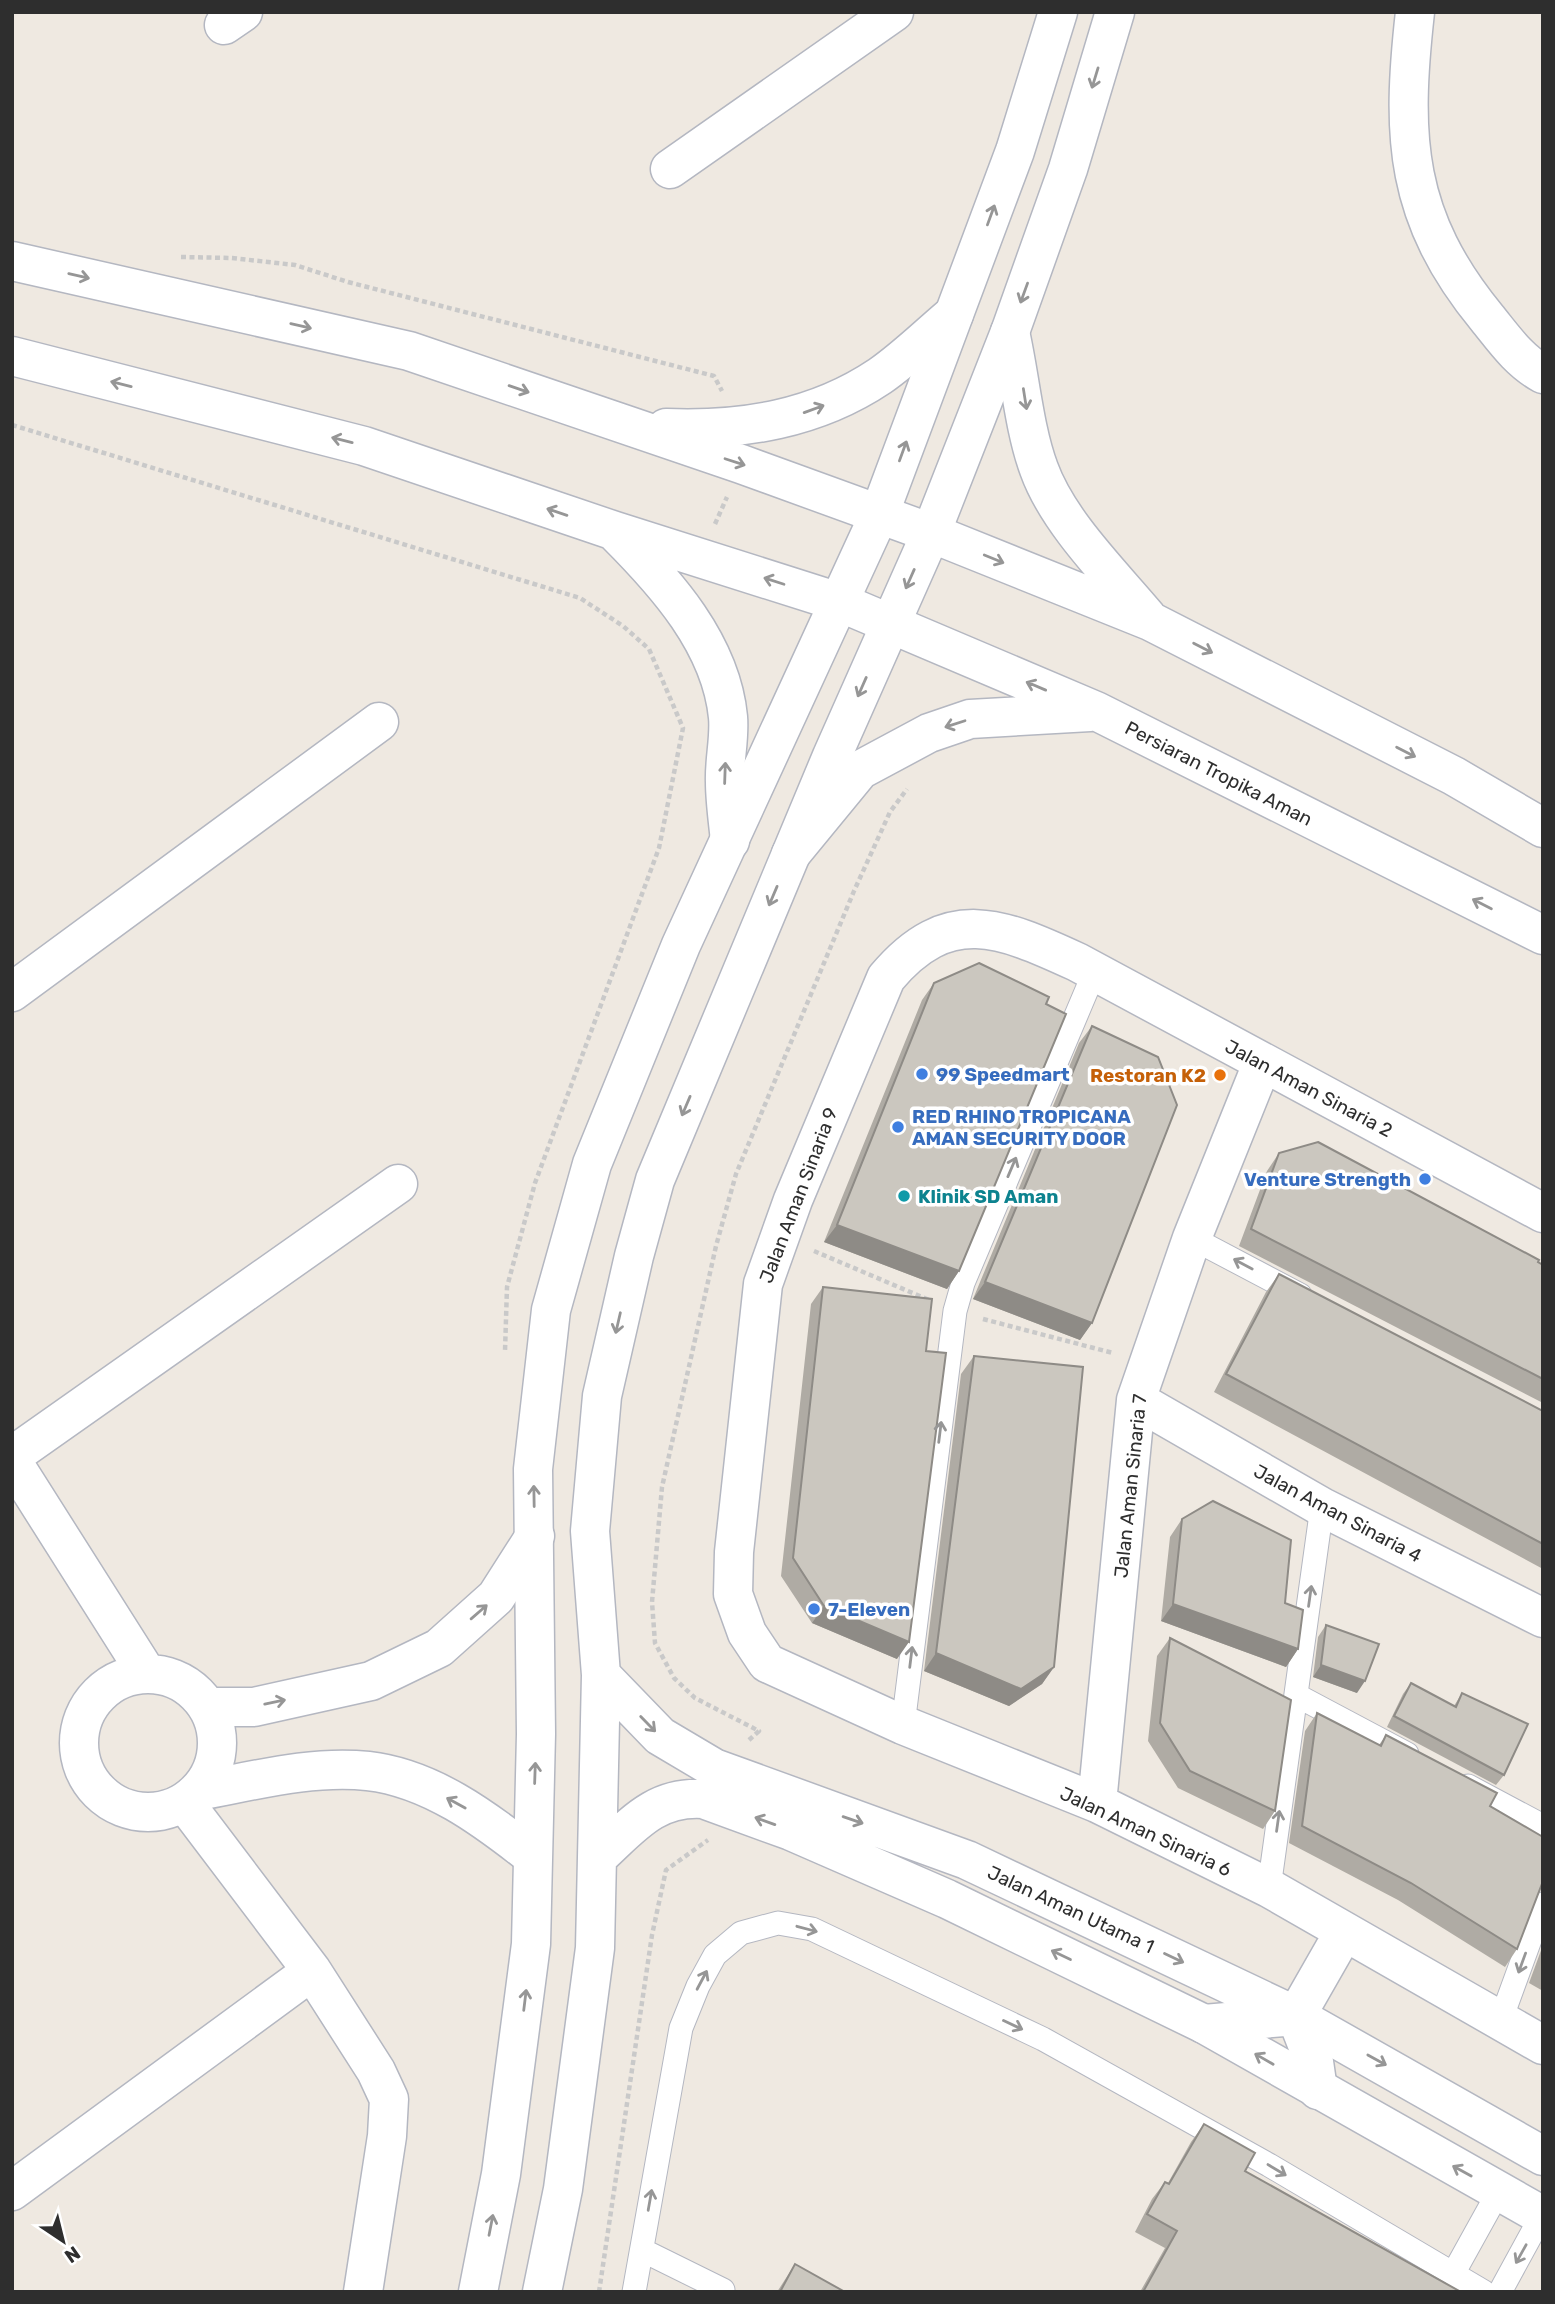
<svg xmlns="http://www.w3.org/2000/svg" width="1555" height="2304" font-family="Rubik,sans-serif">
  <rect width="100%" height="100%" fill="#efe9e1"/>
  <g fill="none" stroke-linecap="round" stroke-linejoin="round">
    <g stroke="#b4b7c1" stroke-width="25">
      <path id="service" d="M1192,1238l108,57
        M1296,1695l111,59
        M903,1725l52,-414 8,-28 131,-310
        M1468,1786l75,40
        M1269,1888l53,-381
        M1500,2022l43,-118
        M642,2250l81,40
        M1453,2274l46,-83
        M634,2292l47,-264 17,-42 17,-31 26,-22 37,-10 34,6 231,110 226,126 215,127
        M1500,2292l42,-77"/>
    </g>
    <g stroke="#b4b7c1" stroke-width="41">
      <path id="minor" d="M1415,12c-14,125 -11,205 72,306 17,21 32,43 56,56
        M224,25l19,-13
        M670,169l224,-157
        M12,992l367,-270
        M1543,1213l-466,-251c-76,-35 -129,-58 -191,16l-93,222 -30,84 -29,268 -1,42 14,39 20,30 136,62 194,78 172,85 274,157
        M1136,1400l186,107 221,111
        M12,1456l386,-272
        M12,1461l135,213
        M79 1743a69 69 0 1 1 138 0a69 69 0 1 1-138 0Z
        M207,1707h47l117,-26 68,-33 57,-51 39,-61
        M198,1791c55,-10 113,-26 170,-20 62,7 116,47 164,85
        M184,1802l128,169 64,100 13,28 -2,37 -24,156
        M1097,1803l39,-403 56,-162 70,-174
        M1296,2016l48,-84
        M1204,2024l92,-8 18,46 4,28
        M12,2191l300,-220"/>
    </g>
    <g stroke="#b4b7c1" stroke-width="41">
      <path id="tertiary" d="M601,1675l59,61 54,32 253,92 329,156 247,140
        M598,1857c34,-31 56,-61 105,-58l88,32 156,68 257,125 339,192
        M478,2292l23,-118 30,-230 5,-210 -3,-265 18,-159 41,-146 89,-219 198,-430 136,-364 43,-139
        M542,2292l21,-103 32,-241 6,-273 -11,-144 12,-135 32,-140 21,-76 177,-424 99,-223 79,-201 58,-163 47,-157"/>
    </g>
    <g stroke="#b4b7c1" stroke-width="41">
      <path id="secondary" d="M12,261l397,90 332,113 190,69 219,88 304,155 89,52
        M1010,332c10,44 14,97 29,137 19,53 72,105 108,148
        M12,356l352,90 251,85 224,71 257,109 447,224
        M666,428c77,3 150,-9 214,-52 26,-18 50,-42 74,-62
        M616,533c50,50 105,111 112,184 2,21 -4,44 -3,65 0,19 3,39 5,59
        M791,854l69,-84 69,-37 41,-14 120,-7"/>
    </g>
    <path stroke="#c9c9c9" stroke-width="4.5" stroke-dasharray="5 3.5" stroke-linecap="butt" d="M181,257l51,1 63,7 53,17 366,94 8,15
      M12,425l568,173 43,28 26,23 34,79 -24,120 -124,335 -28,104 -2,64
      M715,524l12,-27
      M814,1251l115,49
      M983,1319l130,34
      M749,1740l10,-9 -64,-33 -21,-20 -19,-35 -3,-41 10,-115 54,-241 20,-72 118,-283 36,-79 17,-23
      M599,2292l53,-357 14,-65 42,-30"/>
    <use href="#service" stroke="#fff" stroke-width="23"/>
    <use href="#minor" stroke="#fff" stroke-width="38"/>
    <use href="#tertiary" stroke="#fff" stroke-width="38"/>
    <use href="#secondary" stroke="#fff" stroke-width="38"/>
  </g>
  <path fill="#afaba4" d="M934,983l25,288 -12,18 -123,-47 98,-242z
    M1092,1026v297l-12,17 -107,-41 106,-256z
    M1279,1153l264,112v138l-304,-157 28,-75z
    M1279,1274l264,137v158l-329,-177 52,-100z
    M823,1287l103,64 -29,308 -85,-36 -31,-47 30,-272z
    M974,1356l80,311 -12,17 -33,22 -85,-35 37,-297z
    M1182,1519l103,84 13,46 -12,18 -125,-46 9,-84z
    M1326,1625l31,68 -44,-16 5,-40z
    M1170,1638l105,173 -12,18 -85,-41 -30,-47 9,-85z
    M1411,1683l43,23 8,-13 42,82 -8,10 -109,-58 16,-33z
    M1317,1713l62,32 7,-10 104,71 50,84 -23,59 -12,18 -107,-67 -109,-57 16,-112z
    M1543,1945v46l-14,-8z
    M1204,2124l41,47 216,121h-321l25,-44 -30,-16 17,-33 13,-17 3,1 23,-41z
    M795,2264l50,28h-68z"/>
  <path fill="#8e8b86" d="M837,1225l122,46 -12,18 -123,-47z
    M985,1282l107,41 -12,17 -107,-41z
    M1173,1604l125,45 -12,18 -125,-46z
    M824,1606l85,36 -12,17 -85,-36z
    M936,1653l118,14 -12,17 -33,22 -85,-35z
    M1321,1665l44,16 -8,12 -44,-16z"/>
  <path fill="#cbc7bf" stroke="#8e8b86" stroke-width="2" d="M979,963l70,34 -3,7 20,10 -107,257 -122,-46 97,-242z
    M1092,1026l66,31 19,48 -85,218 -107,-41z
    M1318,1142l221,118 -1,2 5,3v114l-292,-150 28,-76z
    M1279,1274l264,137v133l-317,-170z
    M823,1287l109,12 -6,52 20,2 -37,289 -85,-36 -31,-48z
    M974,1356l109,11 -29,300 -33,22 -85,-36z
    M1213,1501l78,39 -6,63 18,7 -5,39 -125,-45 9,-85z
    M1326,1625l53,19 -14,37 -44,-16z
    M1170,1638l121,62 -16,111 -85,-40 -30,-48z
    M1411,1683l45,24 6,-14 66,31 -24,51 -110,-59z
    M1317,1713l64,33 5,-11 111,58 -7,13 53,31v44l-26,68 -106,-66 -109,-57z
    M1204,2124l51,29 -10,18 216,121h-318l34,-61 -30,-17 18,-32 4,2z
    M795,2264l50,28h-65z"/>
  <defs><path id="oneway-shaft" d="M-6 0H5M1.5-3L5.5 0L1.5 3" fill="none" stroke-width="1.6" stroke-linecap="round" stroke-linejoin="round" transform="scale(1.75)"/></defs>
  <g stroke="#969696">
    <use href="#oneway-shaft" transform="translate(1095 78) rotate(107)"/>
    <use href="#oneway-shaft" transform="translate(991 215) rotate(-70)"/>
    <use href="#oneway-shaft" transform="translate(79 276) rotate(13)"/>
    <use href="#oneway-shaft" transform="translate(1024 293) rotate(110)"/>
    <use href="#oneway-shaft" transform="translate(301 326) rotate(13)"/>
    <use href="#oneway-shaft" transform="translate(121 384) rotate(-166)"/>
    <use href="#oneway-shaft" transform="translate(519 389) rotate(19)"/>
    <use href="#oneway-shaft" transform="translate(1025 399) rotate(81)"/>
    <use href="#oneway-shaft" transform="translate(814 409) rotate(-20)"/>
    <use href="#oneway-shaft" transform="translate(342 440) rotate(-166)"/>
    <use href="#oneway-shaft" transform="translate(903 451) rotate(-70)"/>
    <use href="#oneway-shaft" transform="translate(735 462) rotate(18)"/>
    <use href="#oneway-shaft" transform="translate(557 512) rotate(-161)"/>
    <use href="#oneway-shaft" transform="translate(994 559) rotate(22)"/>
    <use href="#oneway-shaft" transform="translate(910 579) rotate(114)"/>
    <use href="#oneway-shaft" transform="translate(774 581) rotate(-162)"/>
    <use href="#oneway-shaft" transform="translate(1203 648) rotate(27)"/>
    <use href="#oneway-shaft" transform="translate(1036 686) rotate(-157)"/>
    <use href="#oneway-shaft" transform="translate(862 687) rotate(114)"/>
    <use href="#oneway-shaft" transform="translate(955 724) rotate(162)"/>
    <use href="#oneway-shaft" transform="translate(1406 752) rotate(27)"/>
    <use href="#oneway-shaft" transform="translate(725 773) rotate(-88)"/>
    <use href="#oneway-shaft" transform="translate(773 896) rotate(113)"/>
    <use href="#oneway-shaft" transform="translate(1482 904) rotate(-153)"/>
    <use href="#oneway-shaft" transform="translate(686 1106) rotate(113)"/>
    <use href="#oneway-shaft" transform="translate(1012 1167) rotate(-67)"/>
    <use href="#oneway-shaft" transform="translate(1243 1264) rotate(-152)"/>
    <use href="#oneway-shaft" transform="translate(618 1323) rotate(103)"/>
    <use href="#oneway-shaft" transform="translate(940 1432) rotate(-83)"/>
    <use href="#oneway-shaft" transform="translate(534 1496) rotate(-91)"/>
    <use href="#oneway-shaft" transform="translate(1310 1596) rotate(-82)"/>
    <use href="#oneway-shaft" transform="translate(479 1612) rotate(-41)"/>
    <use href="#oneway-shaft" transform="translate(911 1657) rotate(-83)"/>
    <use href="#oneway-shaft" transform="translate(275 1702) rotate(-12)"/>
    <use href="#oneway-shaft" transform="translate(648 1724) rotate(46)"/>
    <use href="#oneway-shaft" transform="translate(535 1773) rotate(-88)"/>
    <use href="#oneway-shaft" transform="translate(456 1803) rotate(-151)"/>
    <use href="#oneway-shaft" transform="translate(853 1820) rotate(19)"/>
    <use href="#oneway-shaft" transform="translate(765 1821) rotate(-160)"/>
    <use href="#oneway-shaft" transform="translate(1278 1821) rotate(-82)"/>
    <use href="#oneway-shaft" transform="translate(807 1929) rotate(15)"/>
    <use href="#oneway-shaft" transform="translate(1061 1955) rotate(-154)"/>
    <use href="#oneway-shaft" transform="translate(1174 1958) rotate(25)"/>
    <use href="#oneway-shaft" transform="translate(1522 1963) rotate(110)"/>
    <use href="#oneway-shaft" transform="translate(702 1980) rotate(-62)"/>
    <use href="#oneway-shaft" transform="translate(525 2000) rotate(-83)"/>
    <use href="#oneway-shaft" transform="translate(1013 2025) rotate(25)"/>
    <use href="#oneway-shaft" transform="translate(1264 2059) rotate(-150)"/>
    <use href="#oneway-shaft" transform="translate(1377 2060) rotate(29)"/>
    <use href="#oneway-shaft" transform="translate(1277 2170) rotate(31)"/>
    <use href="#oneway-shaft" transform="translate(1462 2171) rotate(-151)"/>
    <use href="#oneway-shaft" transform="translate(650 2200) rotate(-80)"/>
    <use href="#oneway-shaft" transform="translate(491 2225) rotate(-79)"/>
    <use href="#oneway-shaft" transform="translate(1521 2254) rotate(119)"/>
  </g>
  <g fill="#3f7fe0" stroke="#fff" stroke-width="2.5">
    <circle cx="922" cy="1074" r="7"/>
    <circle cx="898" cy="1127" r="7"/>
    <circle cx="1425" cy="1179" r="7"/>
    <circle cx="814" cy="1609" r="7"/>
  </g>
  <circle fill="#e8710a" stroke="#fff" stroke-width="2.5" cx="1220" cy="1075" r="7"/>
  <circle fill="#0f9aa8" stroke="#fff" stroke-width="2.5" cx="904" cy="1196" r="7"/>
  <g text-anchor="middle" stroke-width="7" stroke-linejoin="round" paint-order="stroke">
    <g font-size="19" fill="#2e2e2e" stroke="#fff">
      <text transform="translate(1219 773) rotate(27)" y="7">Persiaran Tropika Aman</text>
      <text transform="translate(1309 1088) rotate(28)" y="7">Jalan Aman Sinaria 2</text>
      <text transform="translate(798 1195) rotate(-69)" y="7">Jalan Aman Sinaria 9</text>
      <text transform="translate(1130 1486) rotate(-84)" y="7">Jalan Aman Sinaria 7</text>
      <text transform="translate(1338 1513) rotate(28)" y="7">Jalan Aman Sinaria 4</text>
      <text transform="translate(1146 1831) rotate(25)" y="7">Jalan Aman Sinaria 6</text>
      <text transform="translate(1071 1909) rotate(25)" y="7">Jalan Aman Utama 1</text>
    </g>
    <g font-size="19" font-weight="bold" fill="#366cbe" stroke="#fff" text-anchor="start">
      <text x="936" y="1081">99 Speedmart</text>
      <text x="912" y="1123">RED RHINO TROPICANA<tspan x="912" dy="22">AMAN SECURITY DOOR</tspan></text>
      <text x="1411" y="1186" text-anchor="end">Venture Strength</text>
      <text x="828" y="1616">7-Eleven</text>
    </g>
    <g font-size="19" font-weight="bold" fill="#c56008" stroke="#fff" text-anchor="end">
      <text x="1206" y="1082">Restoran K2</text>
    </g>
    <g font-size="19" font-weight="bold" fill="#0d838f" stroke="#fff" text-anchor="start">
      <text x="918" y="1203">Klinik SD Aman</text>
    </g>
  </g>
  <rect width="1555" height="2304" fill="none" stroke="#2e2e2e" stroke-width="28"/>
  <g transform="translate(63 2241) rotate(145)" stroke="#ffffff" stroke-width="5" paint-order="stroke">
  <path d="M0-5L12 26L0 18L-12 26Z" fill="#2e2e2e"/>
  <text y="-10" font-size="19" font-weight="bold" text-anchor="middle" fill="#2e2e2e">N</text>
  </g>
</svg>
